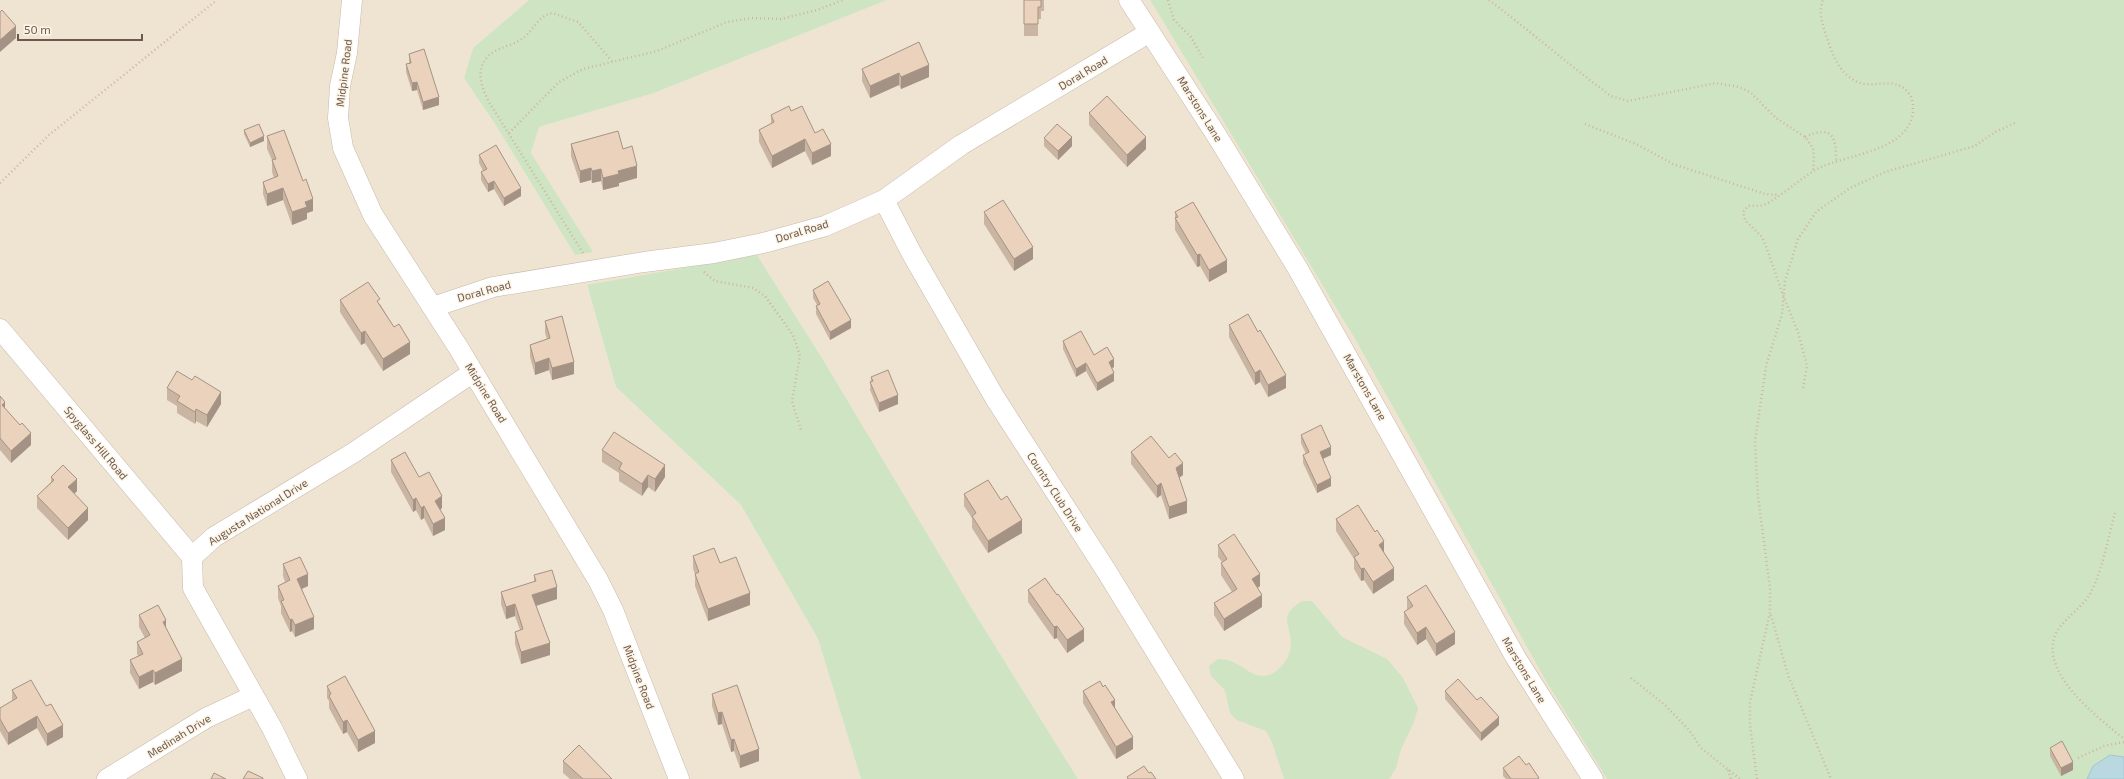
<svg xmlns="http://www.w3.org/2000/svg" width="2124" height="779" font-family="'Exo 2',sans-serif">
  <rect width="100%" height="100%" fill="#f9f1e2"/>
  <path fill="#efe3d1" d="M0,0h529l-56,48 -9,30 33,49 78,128 17,-4 -61,-98 8,-26 115,-34 233,-93h263l205,339 192,344 60,96h-529l-104,-167 -152,-254 -65,-103 -170,31 29,101 125,118 77,134 43,140h-861z"/>
  <path fill="#cee4c3" d="M529,0h358l-233,93 -115,34 -8,26 62,99 -18,3 -78,-128 -33,-49 9,-30z
    M1150,0h974v779h-517l-60,-96 -192,-344z
    M757,255l65,103 152,254 104,167h-217l-43,-140 -77,-134 -125,-118 -29,-102z
    M1302,601h10l30,36 45,22 16,19 15,30 -4,14 -13,27 -5,19 -7,11h-105l-12,-37 -6,-11 -29,-11 -7,-7 -5,-23 -14,-14 -2,-10 9,-7c4,1 9,0 12,2 14,4 23,19 39,14 12,-4 22,-19 22,-31 0,-21 -14,-27 11,-43z"/>
  <path fill="#b9d8df" stroke="#a1c6d0" d="M2110,755l14,2v22h-37l6,-13z"/>
  <g fill="none" stroke-linecap="round" stroke-linejoin="round">
    <g stroke="#c8b9ab" stroke-width="21">
      <path id="street" d="M352,0l-5,53 -7,33 -2,32 5,30 30,67 85,132 140,233 15,30 66,169
        M1129,0l88,136 81,133 218,389 77,121
        M884,200l28,54 83,144 112,174 127,207
        M433,307l60,-20 151,-25 70,-9 49,-10 62,-17 59,-26 77,-55 189,-113
        M0,329l192,228
        M107,779l99,-61 47,-22
        M297,779l-25,-51 -79,-140 -1,-31 22,-20 139,-84 119,-80"/>
    </g>
    <path stroke="#cfb5a1" stroke-width="2.5" stroke-dasharray="1 3" stroke-linecap="butt" d="M1168,0l6,20 17,17 13,23
      M1489,0c41,31 80,65 122,96l17,5 88,-18 23,4 11,5 26,26 29,19 8,11 1,8 -1,15
      M1585,124l53,21 35,19 92,30 12,1
      M509,133l50,-51 24,-13 74,-18 70,-29 25,-4 29,1 36,-9 26,-10
      M1805,137c28,-13 32,1 31,26
      M0,183l49,-48 168,-135
      M583,253l-94,-151c-10,-19 -15,-40 8,-52 7,-4 16,-5 23,-10 13,-7 17,-24 32,-27l26,9 34,39
      M704,272l11,9 38,7 12,8 28,39 7,21 -8,45 9,29
      M1803,388l4,-22 -9,-34 -14,-34 -18,-52 -4,-9 -17,-17 -2,-8 5,-6c6,-1 12,1 18,-2 19,-10 34,-26 53,-36 28,-14 89,-16 94,-56 0,-6 0,-12 -3,-17 -15,-23 -39,-2 -58,-16 -14,-9 -20,-26 -25,-41 -4,-13 -9,-24 -4,-38
      M2115,513c-7,25 -13,59 -25,81 -8,13 -22,22 -31,34 -27,41 39,89 65,111
      M1771,615l17,60 43,104
      M1631,678l35,28 23,24 12,18 39,31
      M2078,758l26,-12 20,-4
      M1728,770l3,9
      M1757,779l-7,-54v-23l20,-90v-24l-12,-91 -3,-56 11,-75 16,-52 3,-33 13,-42 18,-27 34,-24 35,-16 90,-26 20,-14 20,-9"/>
    <use href="#street" stroke="#fff" stroke-width="20"/>
  </g>
  <path fill="#cab5a3" d="M1024,0h20v11h-3v8h-3v17h-14z
    M409,54l30,51 -16,5 -6,-20 -5,1 -6,-19v-8h3z
    M862,69l67,8 -28,12 -2,-4 -29,13 -8,-17z
    M791,111l24,22 16,23 -19,9 -7,-14 -33,17 -13,-26v-12l12,-6v-9z
    M1089,113l57,36 -19,18 -38,-42z
    M244,130l20,11 -14,6 -6,-13z
    M267,136l46,75 -6,2v6l-15,6 -9,-25 -16,6 -4,-12v-12l11,-4 -2,-6v-12l-5,-11z
    M1044,138l28,8 -14,14 -14,-14z
    M571,144l52,5 14,29 -18,5v3l-16,4 -2,-9 -9,2 -1,-3 -11,3 -9,-27z
    M479,155l42,41 -17,10 -10,-17 -6,3 -7,-12v-8l2,-1 -4,-8z
    M984,212l49,47 -19,12 -30,-47z
    M1175,212l52,60 -18,10 -9,-16 -3,1 -22,-37z
    M813,290l38,38 -21,12 -14,-26v-8l1,-1 -4,-7z
    M340,300l40,4 30,50 -27,17 -18,-28 -4,2 -21,-33z
    M545,321l29,53 -22,6 -3,-10 -14,5 -5,-18v-12l17,-6 -2,-6z
    M1229,325l57,63 -18,9 -8,-15 -5,3 -26,-48z
    M1063,341l31,14 20,12 -2,1 2,13 -17,10 -11,-20 -10,6 -13,-28z
    M871,377l27,27 -19,8 -9,-22z
    M167,388l54,16 -14,23 -11,-6 -1,3 -18,-11v-7l-10,-6z
    M0,396l5,12 26,37 -20,18 -11,-13z
    M1301,435l30,20 -8,4 8,27 -14,7 -14,-30v-8l3,-1 -5,-11z
    M602,450l63,27 -10,15 -7,-5 -6,9 -23,-15v-8l-17,-11z
    M1131,452l52,23 -4,3 8,35 -18,6 -8,-24 -4,3 -26,-34z
    M391,460l28,17 23,31 -2,2 5,20 -12,6 -9,-18 -3,2 -5,-10 -3,2 -22,-40z
    M51,477l26,14 -3,3 14,26 -20,20 -31,-32v-12l14,-14z
    M964,494l58,39 -34,20 -16,-25v-10l-8,-12z
    M1336,519l48,34 10,27 -21,14 -9,-14 -3,1 -7,-12v-10l-18,-28z
    M1218,545l42,41 -2,2 4,19 -38,24 -10,-16v-12l18,-11 -11,-17v-12l1,-1 -4,-5z
    M693,556l27,7 30,42 -42,16 -13,-35v-12l-2,-6z
    M283,564l25,22 -6,3 12,40 -19,8 -3,-6 -2,1 -9,-19v-7l-3,-8v-12l7,-4 -2,-6z
    M534,575l23,24 -21,7 14,49 -29,9 -6,-20v-12l5,-2 -5,-14 -9,3 -5,-15v-12l33,-10z
    M1028,590l56,51 -17,12 -10,-15 -3,1 -26,-37z
    M1407,597l48,47 -19,12 -10,-17 -9,6 -13,-21v-12l4,-2 -1,-1z
    M139,615l27,14 16,42 -27,14 -2,-3 -14,7 -9,-16v-13l8,-4 -1,-2v-12l8,-4 -6,-11z
    M327,686l48,57 -17,9 -11,-20 -4,2 -14,-26v-7l-2,-3z
    M12,690l51,47 -16,9 -10,-18 -29,17 -8,-14v-23l12,-7z
    M1083,691l32,17 18,41 -17,10 -33,-56z
    M1445,691l54,34 -18,16 -36,-42z
    M712,694l47,67 -19,7 -6,-17 -3,1 -9,-28 -4,1 -6,-19z
    M2050,748l23,22 -12,6 -11,-20z
    M563,761l49,18h-42l-7,-6z
    M1526,765l13,14h-33l-3,-3v-8z"/>
  <path fill="#a49384" d="M16,26v12l-16,14v-12z
    M929,65v12l-28,12v-12z
    M899,73v12l-29,13v-12z
    M417,82v8l-5,1v-8z
    M439,97v8l-16,5v-8z
    M264,136v5l-14,6v-4z
    M1072,137v9l-14,14v-9z
    M1146,137v12l-19,18v-12z
    M805,139v12l-33,17v-12z
    M831,144v12l-19,9v-12z
    M637,166v12l-18,5v3l-16,4v-12l15,-7z
    M591,168v12l-11,3v-12z
    M601,169v12l-9,2v-12z
    M494,181v8l-6,3v-8z
    M283,188v12l-16,6v-12z
    M521,188v8l-17,10v-8z
    M313,199v12l-6,2v6l-15,6v-13l13,-10z
    M1033,247v12l-19,12v-12z
    M1200,254v12l-3,1v-12z
    M1227,260v12l-18,10v-12z
    M851,320v8l-21,12v-8z
    M365,331v12l-4,2v-12z
    M410,342v12l-27,17v-12z
    M549,358v12l-14,5v-12z
    M1114,359v8l-5,3v-8z
    M574,362v12l-22,6v-12z
    M1086,363v8l-10,6v-8z
    M1260,370v12l-5,3v-12z
    M1114,373v8l-17,10v-8z
    M1286,375v13l-18,9v-12z
    M221,392v12l-14,23v-12z
    M898,395v9l-19,8v-9z
    M5,402v12l-3,-9z
    M196,409v12l-1,3v-12z
    M31,433v12l-20,18v-12z
    M1331,447v8l-11,5v-8z
    M1183,463v12l-7,5v-12z
    M665,465v12l-10,15v-13z
    M648,475v12l-6,9v-12z
    M1331,478v8l-14,7v-8z
    M77,479v12l-9,9v-13z
    M1161,483v12l-4,3v-12z
    M442,496v12l-7,5v-12z
    M416,498v12l-3,2v-12z
    M1187,501v12l-18,6v-12z
    M424,506v12l-3,2v-12z
    M88,508v12l-20,20v-12z
    M445,518v12l-12,6v-12z
    M1022,520v13l-34,20v-12z
    M1384,541v12l-5,-8z
    M1364,568v12l-3,1v-12z
    M1394,568v12l-21,14v-12z
    M308,574v12l-11,5v-12z
    M1260,574v12l-8,5v-12z
    M557,587v12l-25,8v-12z
    M750,593v12l-42,16v-12z
    M1262,595v12l-38,24v-12z
    M515,604v12l-9,3v-12z
    M314,617v12l-19,8v-12z
    M292,619v12l-2,1v-12z
    M166,620v12l-3,-10z
    M1057,626v12l-3,1v-12z
    M1426,627v12l-9,6v-12z
    M1084,629v12l-17,12v-13z
    M1455,632v12l-19,12v-12z
    M550,643v12l-29,9v-12z
    M182,659v12l-27,14v-12z
    M153,670v12l-14,7v-12z
    M1115,700v12l-4,-10z
    M722,712v12l-4,1v-12z
    M37,716v12l-29,17v-12z
    M1499,717v8l-18,16v-8z
    M347,720v12l-4,2v-12z
    M63,725v12l-16,9v-12z
    M375,731v12l-17,9v-12z
    M1133,737v12l-17,10v-12z
    M734,739v12l-3,1v-12z
    M759,749v12l-19,7v-12z
    M2073,762v8l-12,6v-8z"/>
  <path fill="#ebd2bd" stroke="#a49384" d="M1024,0h17v7h-3v17h-14z
    M2,10l14,16 -16,14v-28z
    M919,42l10,23 -28,12 -2,-4 -29,13 -8,-17z
    M424,49l15,48 -16,5 -6,-20 -5,1 -6,-19 5,-1 -2,-9z
    M1107,96l39,41 -19,18 -38,-42z
    M789,106l2,5 11,-5 13,27 8,-4 8,15 -19,9 -7,-14 -33,17 -13,-26 15,-8 -3,-7z
    M259,124l5,12 -14,7 -6,-13z
    M1057,124l15,13 -14,14 -14,-13z
    M284,130l19,51 3,-2 7,20 -8,3 2,5 -15,5 -9,-24 -16,6 -4,-12 15,-6 -6,-16 4,-1 -9,-23z
    M618,131l5,18 9,-3 5,20 -19,5 1,3 -16,4 -2,-9 -9,2 -1,-3 -11,3 -9,-27z
    M496,145l25,43 -17,10 -10,-17 -6,3 -7,-12 6,-3 -8,-14z
    M1003,200l30,47 -19,12 -30,-47z
    M1193,202l34,58 -18,10 -9,-16 -3,1 -22,-37 3,-1 -3,-5z
    M828,281l23,39 -21,12 -14,-26 4,-2 -7,-14z
    M368,282l12,17 -3,2 17,26 5,-3 11,18 -27,17 -18,-28 -4,2 -21,-33z
    M1248,314l10,18 2,-2 26,45 -18,10 -8,-15 -5,3 -26,-48z
    M562,316l12,46 -22,6 -3,-10 -14,5 -5,-18 20,-7 -5,-17z
    M1081,331l13,24 13,-8 7,12 -5,3 5,11 -17,10 -11,-20 -10,6 -13,-28z
    M888,370l10,25 -19,8 -9,-21 3,-1 -2,-4z
    M177,371l15,9 3,-4 26,16 -14,23 -11,-6 -1,3 -18,-11 3,-5 -13,-8z
    M0,396l5,6 -3,3 18,20 2,-2 9,10 -20,18 -11,-13z
    M1321,425l10,22 -11,5 11,26 -14,7 -14,-30 6,-3 -8,-17z
    M614,432l51,33 -10,14 -7,-4 -6,9 -23,-15 3,-6 -20,-13z
    M1151,436l18,22 6,-5 8,10 -7,5 11,33 -18,6 -8,-24 -4,3 -26,-34z
    M405,452l14,25 10,-5 13,24 -7,5 10,17 -12,6 -9,-18 -3,2 -5,-10 -3,2 -22,-40z
    M63,465l14,14 -9,8 20,21 -20,20 -31,-32 17,-16 -3,-3z
    M988,480l13,20 6,-4 15,24 -34,21 -16,-25 4,-3 -12,-19z
    M1358,505l17,27 2,-2 7,11 -5,4 15,23 -21,14 -9,-14 -3,1 -7,-12 5,-3 -23,-35z
    M1234,534l26,40 -8,5 10,16 -38,24 -10,-16 23,-14 -16,-26 6,-4 -9,-14z
    M714,548l6,15 16,-6 14,36 -42,16 -13,-35 4,-2 -6,-16z
    M300,557l8,17 -11,5 17,38 -19,8 -3,-6 -2,1 -9,-19 3,-1 -6,-14 12,-6 -7,-16z
    M552,570l5,17 -25,8 18,48 -29,9 -6,-20 8,-3 -8,-25 -9,3 -5,-15 35,-11 -2,-6z
    M1045,578l12,17 1,-1 26,35 -17,11 -10,-14 -3,1 -26,-37z
    M1426,585l29,47 -19,12 -10,-17 -9,6 -13,-21 9,-6 -6,-9z
    M158,605l8,15 -3,2 19,37 -27,14 -2,-3 -14,7 -9,-17 13,-6 -6,-12 13,-7 -11,-20z
    M345,676l30,55 -17,9 -11,-20 -4,2 -14,-26 2,-2 -4,-8z
    M1458,679l19,21 4,-3 18,20 -18,16 -36,-42z
    M31,680l15,26 5,-2 12,21 -16,9 -10,-18 -29,17 -8,-14v-11l17,-10 -5,-8z
    M1100,681l3,6 2,-2 10,15 -4,2 22,35 -17,10 -33,-56z
    M737,685l22,64 -19,7 -6,-17 -3,1 -9,-28 -4,1 -6,-19z
    M2062,741l11,21 -12,6 -11,-20z
    M579,745l33,34h-29l-20,-18z
    M1519,756l7,9 3,-2 10,15 -2,1h-26l-8,-11z
    M1144,766l5,7 2,-1 5,7h-28l-1,-2z
    M248,771l15,7v1h-20z
    M214,773l12,6h-15z"/>
  <g text-anchor="middle" stroke-width="3" stroke-linejoin="round" paint-order="stroke">
    <g font-size="11" fill="#6d594c" stroke="#fcf5e7">
      <text transform="translate(344 73) rotate(-83)" y="4">Midpine Road</text>
      <text transform="translate(1083 73) rotate(-31)" y="4">Doral Road</text>
      <text transform="translate(1200 109) rotate(58)" y="4">Marstons Lane</text>
      <text transform="translate(802 231) rotate(-17)" y="4">Doral Road</text>
      <text transform="translate(484 291) rotate(-15)" y="4">Doral Road</text>
      <text transform="translate(1365 387) rotate(60)" y="4">Marstons Lane</text>
      <text transform="translate(486 393) rotate(58)" y="4">Midpine Road</text>
      <text transform="translate(96 443) rotate(50)" y="4">Spyglass Hill Road</text>
      <text transform="translate(1055 492) rotate(57)" y="4">Country Club Drive</text>
      <text transform="translate(258 512) rotate(-32)" y="4">Augusta National Drive</text>
      <text transform="translate(1524 670) rotate(59)" y="4">Marstons Lane</text>
      <text transform="translate(639 677) rotate(69)" y="4">Midpine Road</text>
      <text transform="translate(179 736) rotate(-32)" y="4">Medinah Drive</text>
    </g>
  </g>
  <path d="M18 34v6h124v-6" fill="none" stroke="#6d594c" stroke-width="2"/>
  <text x="24" y="34" font-size="12" fill="#6d594c" stroke="#fcf5e7" stroke-width="3" paint-order="stroke">50 m</text>
</svg>
